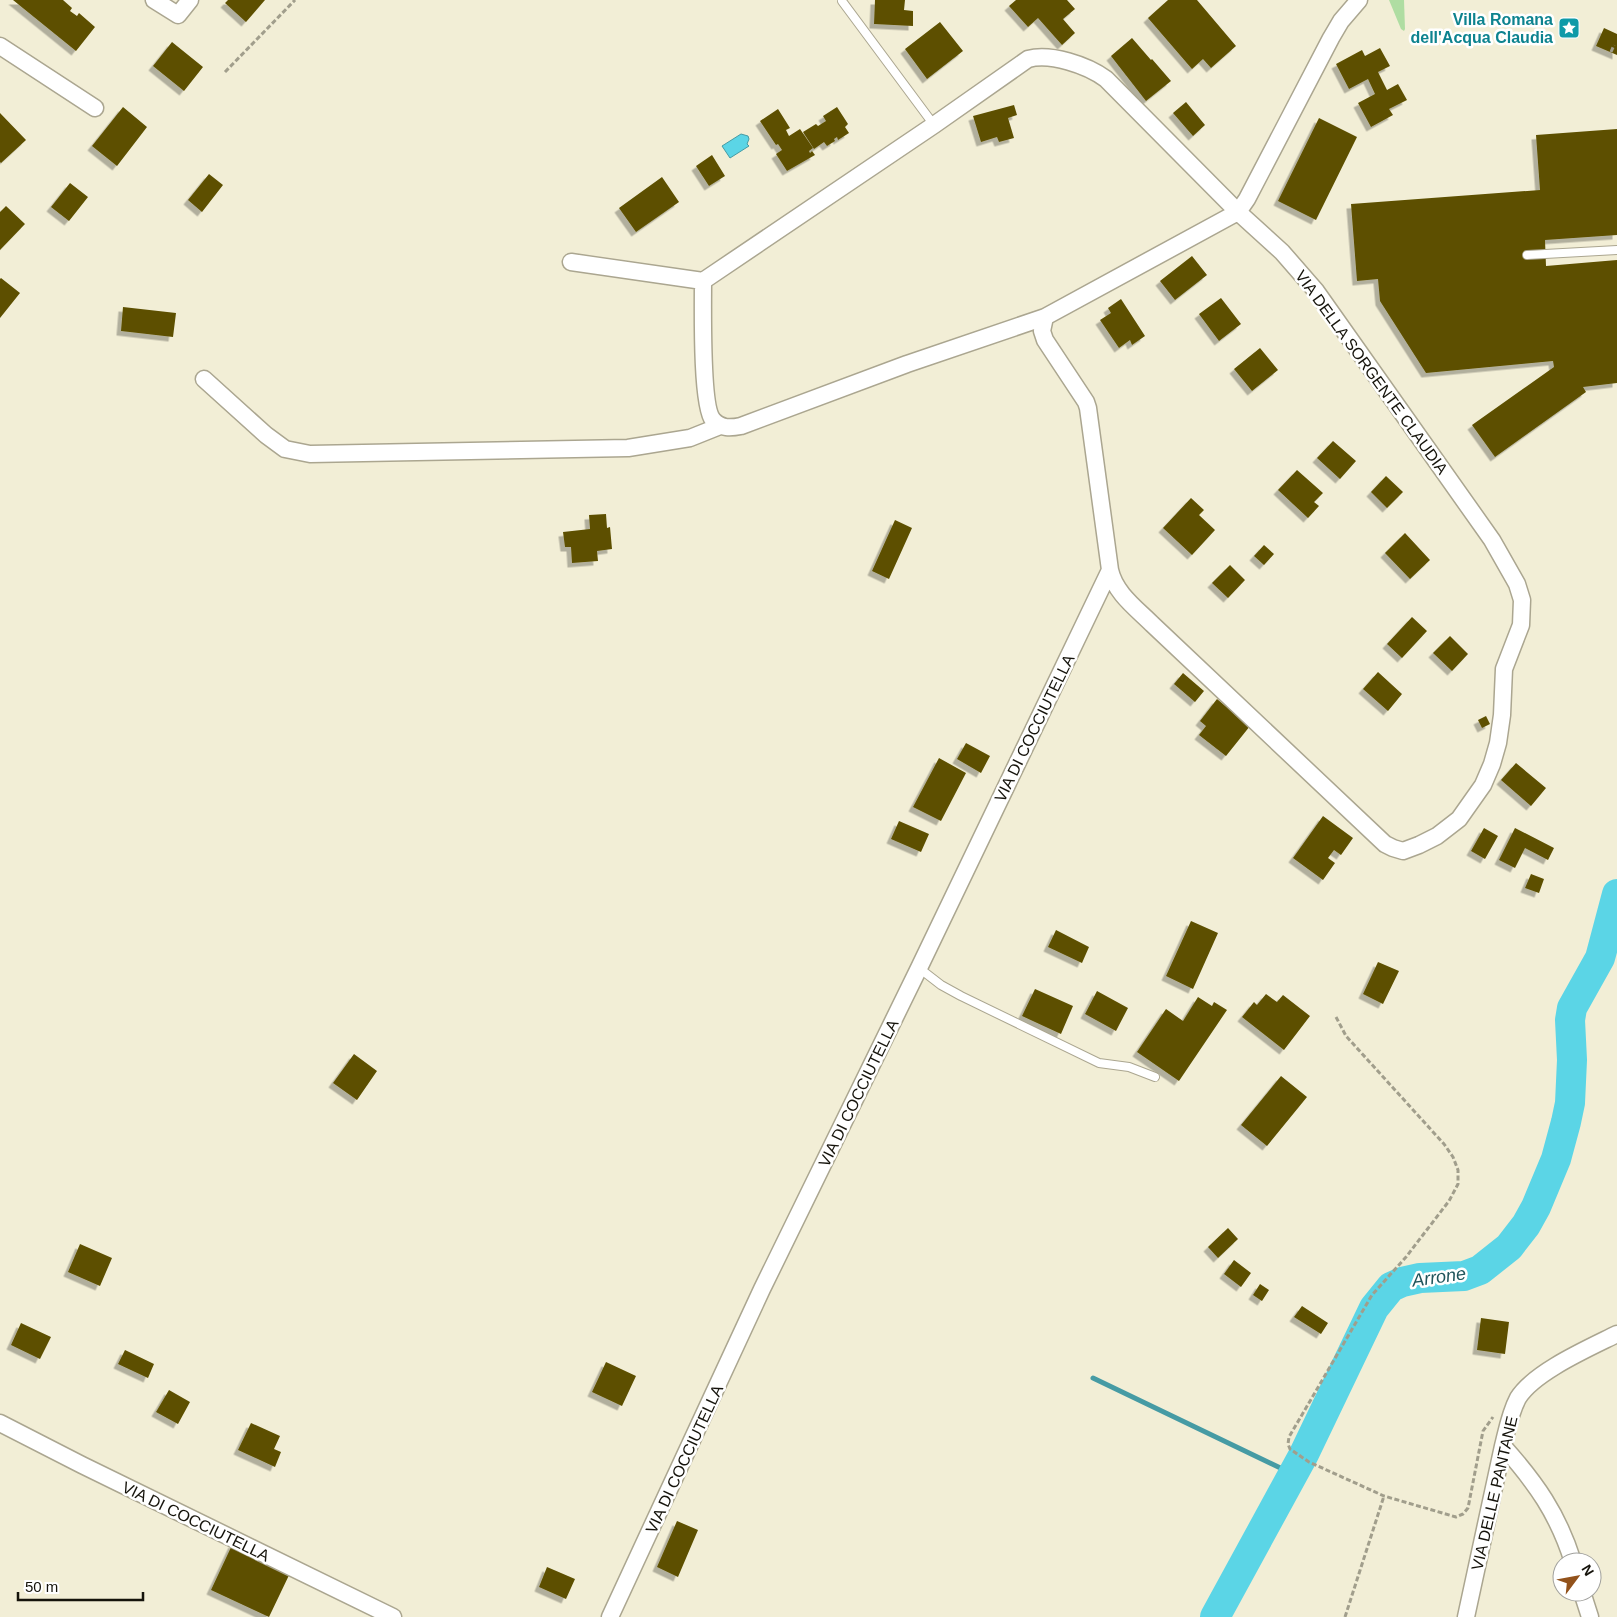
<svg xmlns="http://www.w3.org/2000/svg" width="1617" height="1617" font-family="Arial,sans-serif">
  <defs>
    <filter id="shadow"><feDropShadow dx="-4.5" dy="4.5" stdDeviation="0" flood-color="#0004"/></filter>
  </defs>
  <rect width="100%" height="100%" fill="#f2eed6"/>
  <path fill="#afdda2" d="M1389,0h15l1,29 -1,2 -3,-2z"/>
  <path fill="#5bd5e6" stroke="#469ba4" d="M741,134l7,2 1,3 -2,5 2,2 -19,12 -8,-12z"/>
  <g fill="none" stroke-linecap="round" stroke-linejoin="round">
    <path stroke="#469ba4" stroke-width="5" d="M1093,1378l200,96"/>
    <path stroke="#5bd5e6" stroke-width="30" d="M1215,1617l89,-163 70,-146 17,-21 11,-5 18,-4 44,-2 16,-6 29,-23 17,-22 10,-18 20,-48 10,-37 4,-19 2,-43 -2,-40 2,-12 28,-50 17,-64"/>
  </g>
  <path fill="#5d5001" filter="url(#shadow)" d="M13,0h50l9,8 -2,3 7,5 2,-3 16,14 -19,24z
    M228,0h37l-19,22 -21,-19z
    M875,0h30l-1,10 9,1v15l-39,-2z
    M1016,0h51l8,9 -12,10 12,14 -13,12 -24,-27 -10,9 -19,-21z
    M1168,0h29l39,46 -25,22 -8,-9 -11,10 -44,-51z
    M940,22l23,29 -36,28 -22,-30z
    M1604,28l13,6v21l-21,-9z
    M1132,38l19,22 1,-1 19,22 -25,20 -35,-45z
    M172,42l31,25 -19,24 -31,-25z
    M1380,48l10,18 -12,6 9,18 11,-6 9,16 -18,9 4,6 -22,12 -13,-24 17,-9 -7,-15 -19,10 -13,-25 26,-14 3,6z
    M1186,102l19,23 -12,11 -20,-23z
    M1014,105l3,10 -9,3 6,20 -15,4 -2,-5 -16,5 -8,-26z
    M123,107l24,20 -30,39 -25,-20z
    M837,107l11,17 -3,3 4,6 -11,7 -1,-3 -3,2 1,2 -8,5 -3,-4 -10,7 -11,-17 13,-8 2,2 8,-5 -3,-5z
    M778,109l12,19 -4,2 3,6 11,-7 13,19 -4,3 1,2 2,-2 3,4 -28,16 -11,-17 6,-4 -4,-6 -2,1 -16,-24z
    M0,113l26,27 -25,23 -1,-1z
    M1319,118l38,19 -41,83 -38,-19z
    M1617,129v106l-72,5 1,26 71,-6v123l-34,4 3,5 -91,65 -23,-32 82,-58 -1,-6 -127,12 -46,-72 -2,-22 -21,2 -6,-77 189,-14 -4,-55z
    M712,155l13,21 -16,10 -13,-20z
    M209,174l14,11 -21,27 -14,-12z
    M662,177l17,25 -43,30 -17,-24z
    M70,183l18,14 -19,24 -18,-14z
    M6,206l19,18 -25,26v-38z
    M1192,256l15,19 -32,25 -15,-19z
    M1,278l19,15 -20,25v-39z
    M1221,298l20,26 -22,17 -20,-27z
    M1121,299l24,37 -13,9 -2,-5 -11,8 -19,-28 11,-7 -3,-5z
    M123,307l53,6 -3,24 -52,-6z
    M1260,348l18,22 -26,21 -18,-22z
    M1333,441l23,20 -16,18 -23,-21z
    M1297,470l26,23 -9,9 5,4 -11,12 -30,-28z
    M1386,476l17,16 -16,16 -16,-16z
    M1191,498l13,12 -5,5 16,15 -23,25 -29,-27z
    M606,514l1,14 3,-1 2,22 -15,2 1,10 -26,2 -1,-16h-6l-2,-15 27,-3 -1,-14z
    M895,520l17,8 -23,51 -17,-8z
    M1405,533l25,27 -20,19 -25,-26z
    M1264,545l10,9 -10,11 -10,-9z
    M1230,565l15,15 -17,18 -16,-15z
    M1412,617l15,14 -25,27 -15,-14z
    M1450,636l18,18 -16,17 -19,-18z
    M1378,672l24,22 -14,17 -25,-22z
    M1183,673l21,18 -9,11 -21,-18z
    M1217,699l33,27 -24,30 -27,-21 7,-9 -6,-5z
    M1486,716l4,8 -8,4 -4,-8z
    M966,743l24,13 -9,17 -24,-14z
    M939,758l27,15 -25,48 -28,-14z
    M1516,763l30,25 -15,18 -30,-26z
    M1323,816l30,22 -12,17 -7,-5 -6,8 7,5 -12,17 -30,-22z
    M899,821l30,13 -8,18 -30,-13z
    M1484,828l14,8 -13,23 -14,-8z
    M1515,828l39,20 -6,12 -23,-12 -10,20 -16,-8z
    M1531,874l13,5 -5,14 -14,-5z
    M1191,921l27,12 -25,56 -27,-13z
    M1056,930l33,17 -7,16 -34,-16z
    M1378,962l21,9 -16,33 -20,-10z
    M1035,989l38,17 -12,28 -39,-18z
    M1097,991l31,17 -12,23 -31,-17z
    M1266,994l11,8 6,-7 27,21 -26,34 -42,-33 12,-15 3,3z
    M1198,997l14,9 2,-4 13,8 -48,71 -42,-29 29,-43 17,12z
    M354,1054l23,17 -20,29 -24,-17z
    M1281,1076l26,21 -40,49 -26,-21z
    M1228,1228l10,11 -20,19 -10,-11z
    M80,1244l32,14 -12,28 -32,-14z
    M1234,1260l17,13 -10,14 -17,-13z
    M1260,1284l9,6 -7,11 -9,-6z
    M1302,1306l26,17 -7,11 -27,-17z
    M1481,1318l28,4 -4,32 -28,-4z
    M21,1323l30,14 -11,22 -29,-14z
    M125,1350l29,14 -6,14 -30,-14z
    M606,1362l30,14 -14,30 -30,-14z
    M169,1390l21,12 -12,22 -22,-12z
    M251,1423l29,13 -6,13 7,3 -6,15 -37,-17z
    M677,1521l21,9 -20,47 -21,-10z
    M233,1543l58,28 -22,46 -58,-27z
    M547,1567l28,12 -9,20 -27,-12z"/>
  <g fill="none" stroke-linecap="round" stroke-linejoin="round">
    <g stroke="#aba690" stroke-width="10">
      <path id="lane" d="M842,1l92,124
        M1527,255l90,-5
        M919,968l22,17 20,11 138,67 30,4 26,10"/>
    </g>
    <g stroke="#aba690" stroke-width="19">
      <path id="street" d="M154,0l24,15 12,-15
        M0,46l95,62
        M571,262l132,19 231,-156 94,-66c23,-6 59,6 78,20l132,133 44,40 34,39 176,249 25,44 5,16 -1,25 -17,44 -2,46 -4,28 -6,21 -9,21 -24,34 -22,17 -18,9 -16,6 -10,-3 -8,-4 -233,-220c-16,-16 -37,-31 -42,-54l-22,-162 -2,-6 -41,-62 -3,-9 3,-14 193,-105 9,-13 84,-161 10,-17 18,-21
        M703,281c0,24 -2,125 10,139 8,9 18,8 28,6l166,-62 138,-47
        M204,379l62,56 19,14 25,5 318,-6 62,-10 30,-12
        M0,1423l82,42 311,152
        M1503,1446c33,37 55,68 70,116
        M1582,1592l8,25
        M610,1617l152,-328 157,-321 191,-398
        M1466,1617l37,-171c4,-16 7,-33 15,-48 16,-26 71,-50 99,-64"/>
    </g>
    <path stroke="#a19e8c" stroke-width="3" stroke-dasharray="5 2.5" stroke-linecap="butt" d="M1611,52l3,-7
      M225,72l70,-72
      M1336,1017l10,19 98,108 9,13 5,13v14l-9,17 -43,56 -34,38 -83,142 -1,7 2,5 19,13 75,34 72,21 7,-3 5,-6 15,-77 10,-14
      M1345,1617l39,-121"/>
    <use href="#lane" stroke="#fff" stroke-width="8"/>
    <use href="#street" stroke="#fff" stroke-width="16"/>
  </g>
  <defs>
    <g id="sight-square" transform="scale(1.125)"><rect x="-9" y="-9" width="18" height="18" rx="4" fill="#0f9aa8" stroke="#fff"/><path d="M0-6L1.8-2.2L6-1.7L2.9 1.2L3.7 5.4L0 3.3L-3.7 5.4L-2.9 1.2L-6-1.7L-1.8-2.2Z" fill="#fff"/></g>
  </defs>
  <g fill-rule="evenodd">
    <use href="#sight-square" x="1569" y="28"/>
  </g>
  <g text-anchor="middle" stroke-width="5" stroke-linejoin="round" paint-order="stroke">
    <g font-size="16" font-weight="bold" fill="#0d838f" stroke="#fff" text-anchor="end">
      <text x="1553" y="25">Villa Romana<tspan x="1553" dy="18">dell'Acqua Claudia</tspan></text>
    </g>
    <g font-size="16" fill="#15130b" stroke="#fff">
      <text transform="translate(1372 372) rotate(54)" y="6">VIA DELLA SORGENTE CLAUDIA</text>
      <text transform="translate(1034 728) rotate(-64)" y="6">VIA DI COCCIUTELLA</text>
      <text transform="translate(858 1093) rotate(-64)" y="6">VIA DI COCCIUTELLA</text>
      <text transform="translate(684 1459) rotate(-65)" y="6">VIA DI COCCIUTELLA</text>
      <text transform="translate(1494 1493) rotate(-77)" y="6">VIA DELLE PANTANE</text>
      <text transform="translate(196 1521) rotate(26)" y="6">VIA DI COCCIUTELLA</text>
    </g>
    <g font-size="18" font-style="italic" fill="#1f545b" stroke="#fff">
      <text transform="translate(1439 1277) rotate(-8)" y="6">Arrone</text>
    </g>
  </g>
  <g transform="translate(1577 1577) rotate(58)"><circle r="24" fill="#ffffff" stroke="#a1a19d"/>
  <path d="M0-4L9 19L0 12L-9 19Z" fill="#92521b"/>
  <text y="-8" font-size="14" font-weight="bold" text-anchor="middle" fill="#15130b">N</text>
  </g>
  <path d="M18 1592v8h125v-8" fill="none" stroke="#15130b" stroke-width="2.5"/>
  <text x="25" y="1592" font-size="15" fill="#15130b" stroke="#ffffff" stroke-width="4" paint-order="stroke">50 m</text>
</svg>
